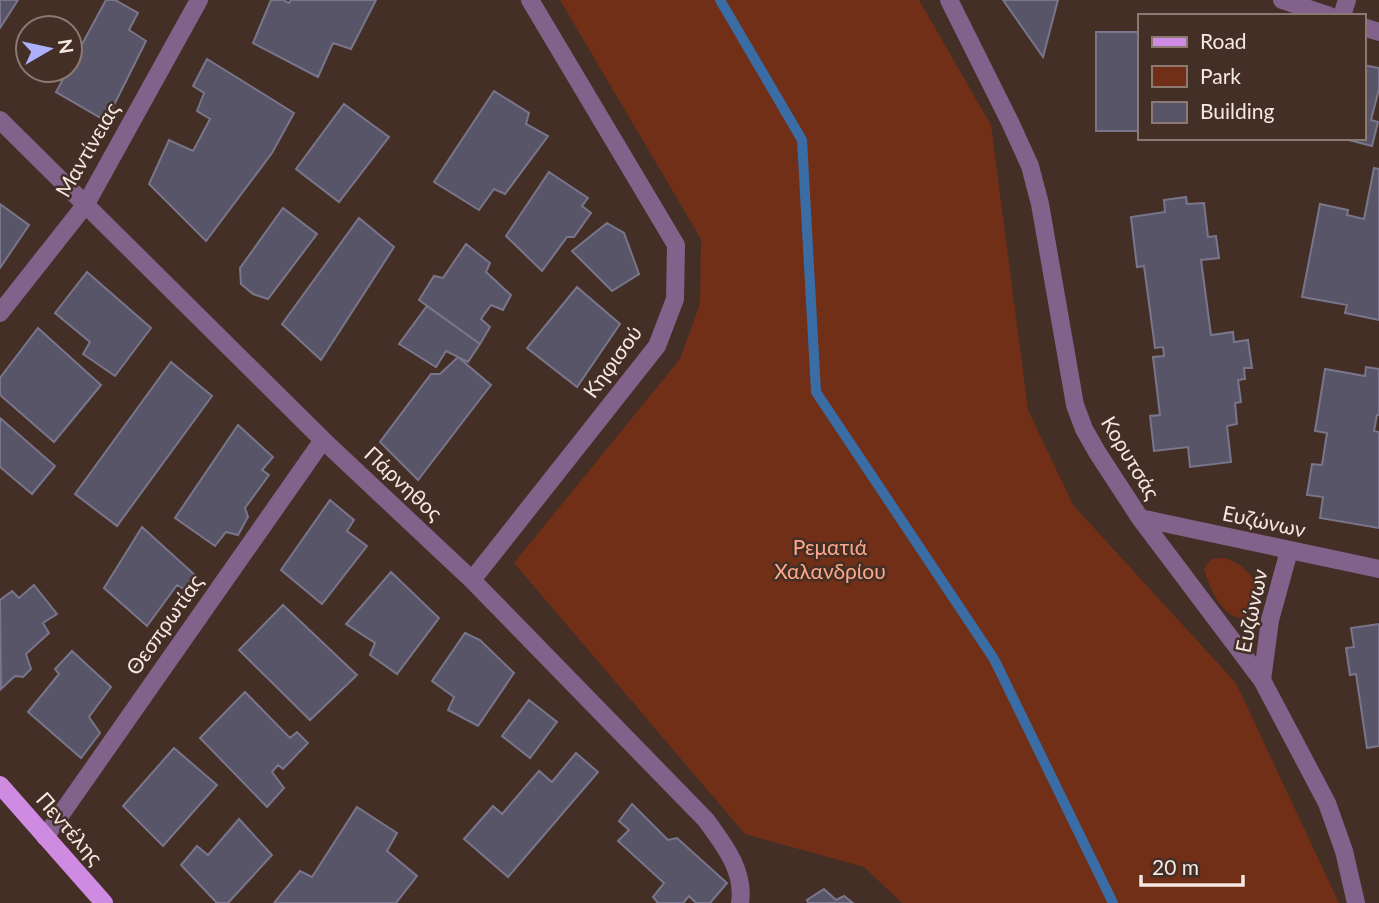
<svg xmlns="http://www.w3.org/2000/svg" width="1379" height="903" font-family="Lato,sans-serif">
  <rect width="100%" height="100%" fill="#442f27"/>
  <path fill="#702f16" d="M560,0h359l72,125 37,285 45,95 163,178 103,220h-437l-38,-36 -119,-33 -231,-271 166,-204 20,-55 1,-65z
    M1225,558c73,27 10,113 -21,11l7,-10z"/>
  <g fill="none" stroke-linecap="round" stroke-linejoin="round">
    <path stroke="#3a6ca5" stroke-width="10" d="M720,0l82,140 14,252 178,267 119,244"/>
  </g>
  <path fill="#595569" stroke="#79758b" stroke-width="2" d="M0,0h18l-18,28z
    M106,0h9l23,13 -9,17 17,11 -40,80 -50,-29z
    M271,0h12l6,3 2,-3h85l-25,49 -18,-6 -15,34 -65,-34z
    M1003,0h55l-15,57z
    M1096,32h43v99h-43z
    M207,59l87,54 -22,40 -66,88 -57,-57 20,-44 24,11 17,-32 -13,-8 7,-18 -11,-7z
    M1363,65l16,3v21l-8,31 7,2 -6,24 -31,-8h22z
    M494,91l35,22 -3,11 22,12 -43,58 -11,-5 -15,21 -45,-28z
    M344,104l45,33 -50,65 -43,-33z
    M1374,168l5,1v151l-34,-7 2,-8 -45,-8 18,-93 28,6 -1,5 17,4z
    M549,172l39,26 -6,8 9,7 -17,24h-7l-25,34 -36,-35z
    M1186,197l1,7 17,-1 4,34 8,-1 3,22 -18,2 10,75 22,-3 1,10 14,-2 4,28h-8l1,11 -7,1 3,22 -6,1 2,21 -10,2 4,36 -41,5 -2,-20 -34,4 -4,-35 10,-1 -7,-58 11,-1 -1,-9 -8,1 -11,-82 -7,1 -6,-50 34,-5 -1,-12z
    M0,204l29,21 -29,43z
    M283,208l34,26 -49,65 -15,-5 -12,-10 -1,-16z
    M359,218l35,29 -73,113 -39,-36z
    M607,223l17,10 15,41 -27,17 -40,-40z
    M466,244l24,19 -4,9 25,23 -8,15 -12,-5 -10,14 9,8 -10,17 -61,-44 15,-24 9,2z
    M87,272l64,56 -36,48 -32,-22 7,-12 -35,-29z
    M577,287l43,37 -43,63 -50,-39z
    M427,306l53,38 -12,18 -22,-11 -10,16 -37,-23z
    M38,328l63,57 -47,57 -54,-47v-17z
    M458,357l33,28 -73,95 -38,-38 51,-68h9z
    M171,362l41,34 -95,130 -42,-32z
    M1366,367l13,2v46h-2l-3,16 5,1v96l-59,-10 3,-21 -16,-2 5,-31 10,1 5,-32 -12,-2 10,-62 40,7z
    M0,418l55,48 -23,28 -32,-27z
    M238,425l35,32 -11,13 7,5 -24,33 3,9 -10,18 -12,-3 -11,14 -40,-28z
    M330,500l24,20 -7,11 20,15 -45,58 -41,-34z
    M142,527l54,49 -12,13 -7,-4 -30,41 -43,-38z
    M391,572l48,46 -42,56 -27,-19 5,-12 -29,-19z
    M34,585l23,29 -14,9 6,10 -23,21 5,15 -8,8 -8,-1 -14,13 -1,-89 12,-9 7,7z
    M283,605l74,70 -47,45 -71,-70z
    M1379,624v122l-12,2 -11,-74 -6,1 -4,-27 8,-1 -3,-19z
    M465,633l15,7 34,33 -36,53 -30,-16 6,-13 -22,-16z
    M72,651l39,36 -22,30 11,16 -19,25 -53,-46 31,-38 -4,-5z
    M245,692l45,46 7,-6 11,11 -25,26 -5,-4 -6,7 12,16 -17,19 -67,-69z
    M529,700l28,22 -27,36 -28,-22z
    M174,748l43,37 -54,61 -40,-40z
    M576,753l22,19 -90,105 -44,-38 29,-33 9,8 37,-43 13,11z
    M632,804l36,36 9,-2 50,45 -17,20h-14l-7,-7 -6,7h-25l-5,-6 11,-14 -46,-42 11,-11 -10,-9z
    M357,807l40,26 -10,18 30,25 -21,27h-122l26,-32 12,6z
    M239,819l33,36 -44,48h-11l-36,-38 16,-19 11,9z
    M824,889l12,11 8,-4 9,7h-45l-1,-3z"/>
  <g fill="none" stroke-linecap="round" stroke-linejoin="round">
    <path stroke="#82618b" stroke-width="18" d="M949,0l61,122 20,44 10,38 35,201 9,24 13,23 43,66 122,162 65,123 17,48 12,52
      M1282,0l48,16
      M1342,16l5,-16
      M1363,27l16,5
      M0,120l323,320 149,140 234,240c18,25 39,51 34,83
      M0,313l86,-109 113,-204
      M1140,518l239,51
      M472,580l185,-234 18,-47 1,-54 -146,-245
      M1262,680l8,-60 19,-69
      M45,837l278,-397"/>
    <path stroke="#ce8be1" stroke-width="18" d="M0,785l104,118"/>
  </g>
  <g text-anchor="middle" stroke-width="5" stroke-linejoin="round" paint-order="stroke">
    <g font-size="21" fill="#f5e7e2" stroke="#442f27">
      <text transform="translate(88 150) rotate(-60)" y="7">Μαντίνειας</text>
      <text transform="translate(613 362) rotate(-54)" y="7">Κηφισού</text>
      <text transform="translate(1130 458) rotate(59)" y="7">Κορυτσάς</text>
      <text transform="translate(403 484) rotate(43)" y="7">Πάρνηθος</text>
      <text transform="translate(1264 522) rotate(12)" y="7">Ευζώνων</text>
      <text transform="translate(1252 611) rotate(-78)" y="7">Eυζώνων</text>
      <text transform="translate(165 625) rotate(-55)" y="7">Θεσπρωτίας</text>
      <text transform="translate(69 829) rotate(49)" y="7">Πεντέλης</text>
    </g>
    <g font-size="21" fill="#fba789" stroke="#442f27">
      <text x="830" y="555">Ρεματιά<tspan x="830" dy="24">Χαλανδρίου</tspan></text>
    </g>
  </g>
  <rect x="1138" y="14" width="228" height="126" fill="#442f27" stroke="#8b7972" stroke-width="2"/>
  <rect x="1152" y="37" width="35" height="10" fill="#ce8be1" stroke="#8b7972" stroke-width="2"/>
  <text x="1200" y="49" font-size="21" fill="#f5e7e2">Road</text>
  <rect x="1152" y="66" width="35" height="21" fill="#702f16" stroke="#8b7972" stroke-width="2"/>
  <text x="1200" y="84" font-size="21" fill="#f5e7e2">Park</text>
  <rect x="1152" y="102" width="35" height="21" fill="#595569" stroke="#8b7972" stroke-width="2"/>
  <text x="1200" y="119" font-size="21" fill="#f5e7e2">Building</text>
  <g transform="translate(49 49) rotate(81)"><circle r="33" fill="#442f27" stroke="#8b7972" stroke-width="2"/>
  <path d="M0-5L12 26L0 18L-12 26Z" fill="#acaffb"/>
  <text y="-10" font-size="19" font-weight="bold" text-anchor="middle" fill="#f5e7e2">N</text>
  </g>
  <path d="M1141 875v10h102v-10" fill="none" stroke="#f5e7e2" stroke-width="3.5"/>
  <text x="1152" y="875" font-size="21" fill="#f5e7e2" stroke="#442f27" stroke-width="5" paint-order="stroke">20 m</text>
</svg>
